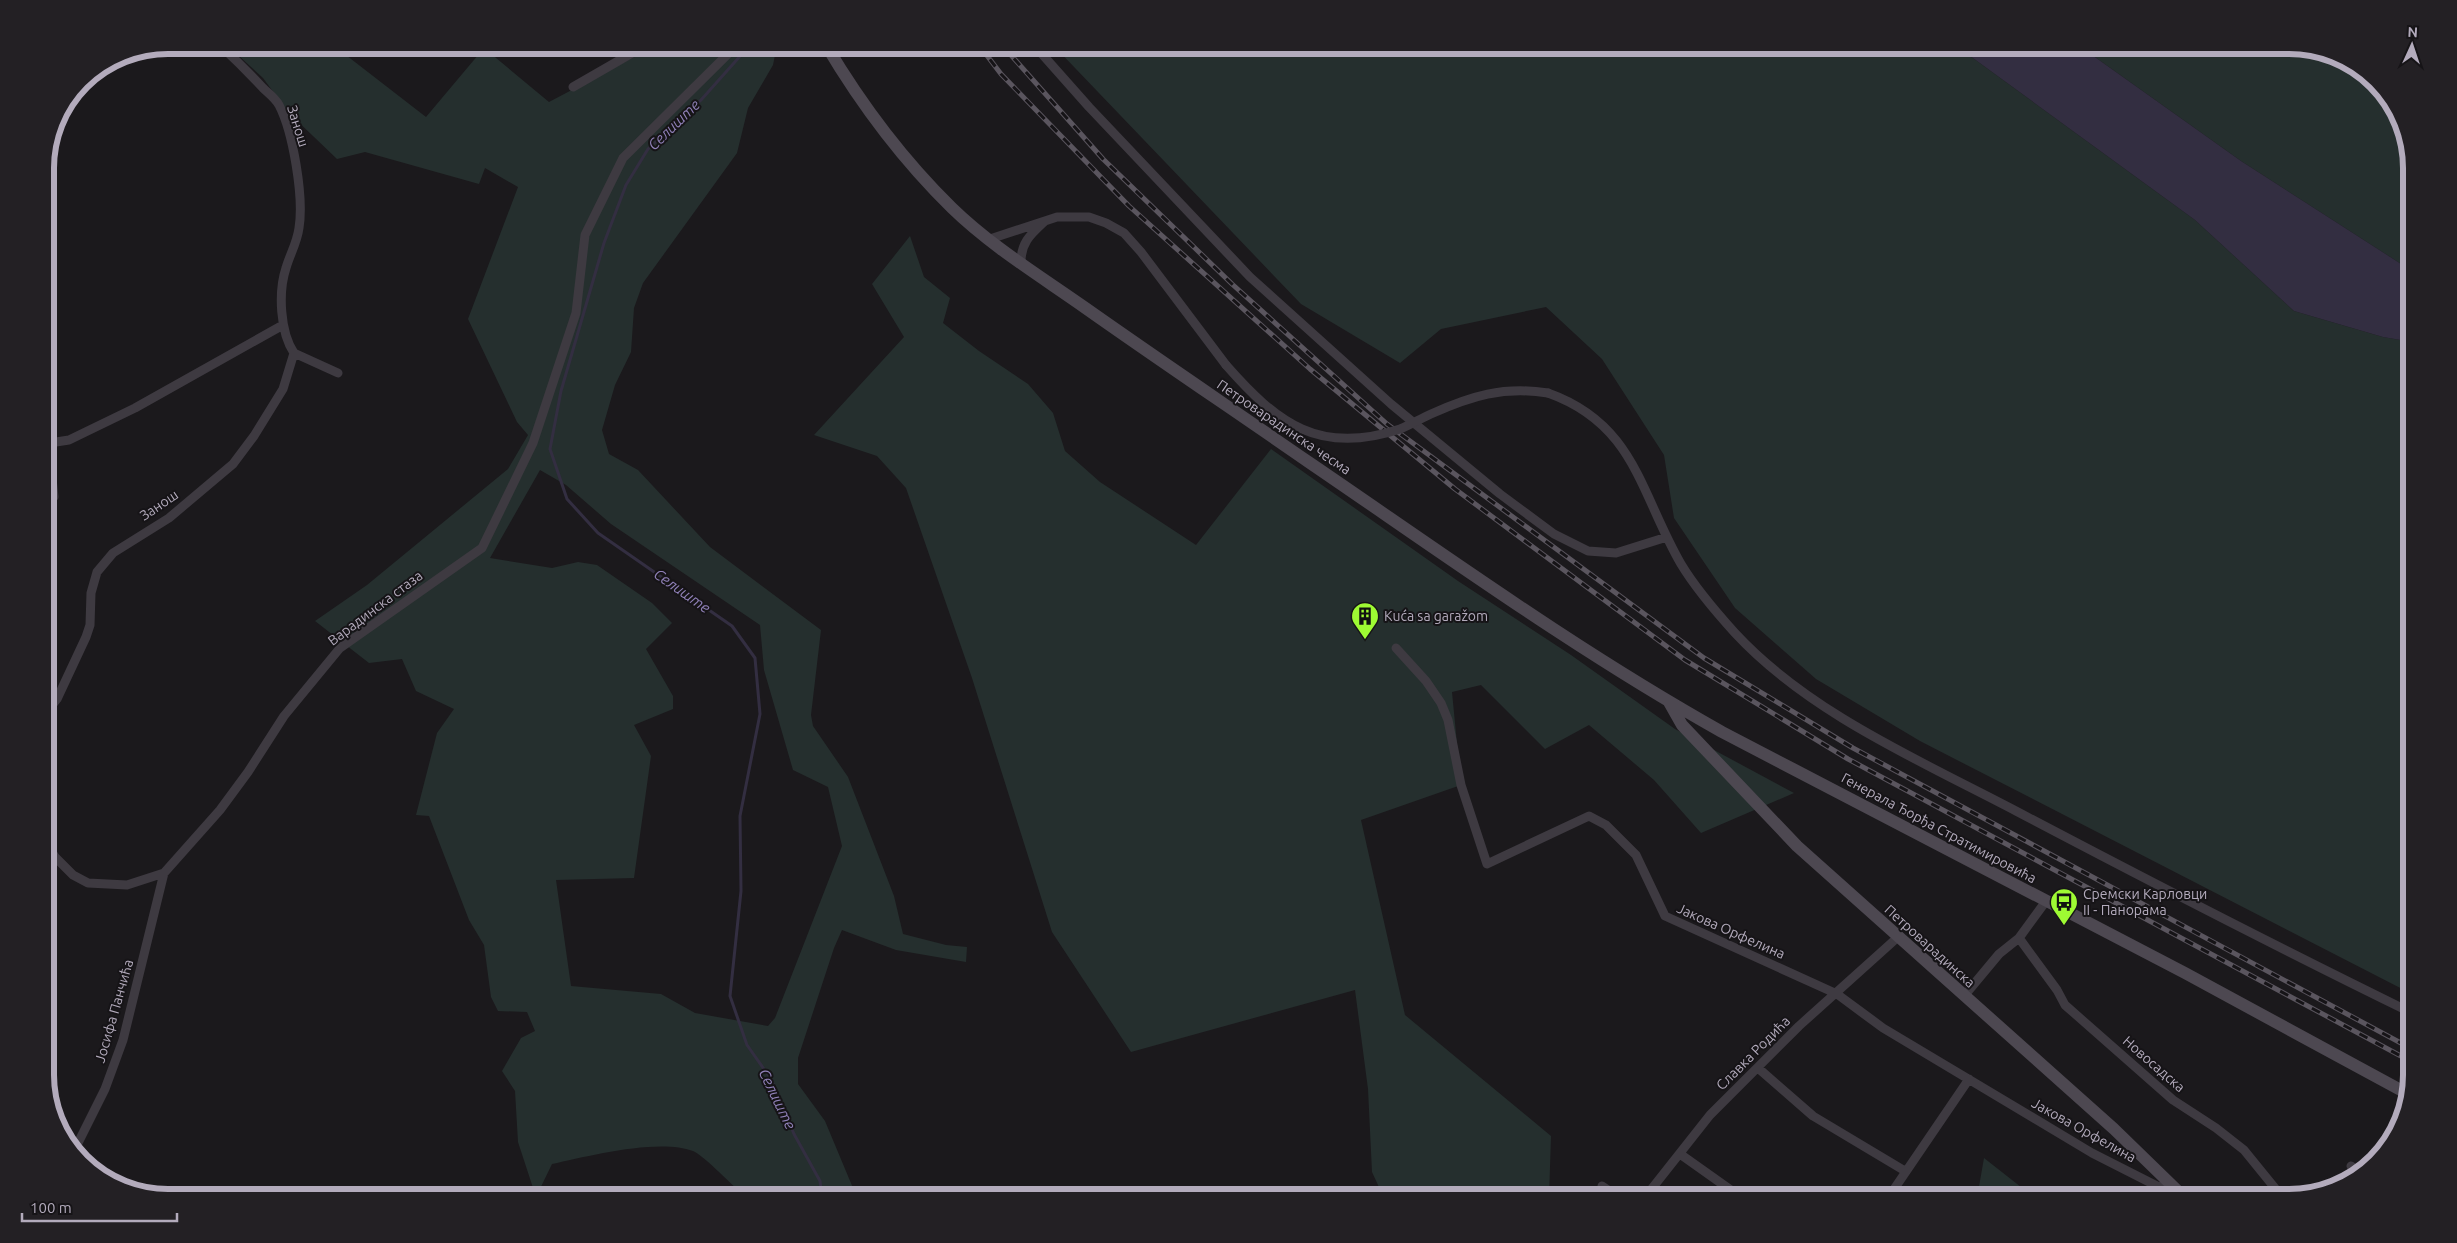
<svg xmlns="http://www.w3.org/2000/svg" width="2457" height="1243" font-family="Ubuntu,sans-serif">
  <rect width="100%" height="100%" fill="#1b191c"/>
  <path fill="#252f2e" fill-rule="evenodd" d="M227,45h106l93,72 58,-69 65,54 108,-57h120l-4,20 -25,43 -11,45 -94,130 -9,25 -3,44 -16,33 -13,45 7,24 29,16 72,77 111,83 -10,85 2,11 35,51 46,119 9,38 43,11 21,2 -1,15 -70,-12 -54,-20 -8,18 -36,110v26l27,37 28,67 -2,10h-109l-3,-7c-10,-9 -36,-36 -46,-40 -34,-13 -105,5 -141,13l-16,33 -18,-55 -3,-51 -13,-20 19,-33 14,-7 -8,-19 -29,-1 -7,-14 -7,-52 -15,-25 -40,-104 -13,-1 21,-82 17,-24 -38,-18 -14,-32 -33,4 -54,-42 52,-36 141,-116 20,-34 -11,-13 -49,-103 50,-132 -33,-19 -6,16 -114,-32 -28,7 -48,-46 -26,-35zM540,470l26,15 45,39 149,101 4,45 29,100 35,17 14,59 -67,172 -7,8 -73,-13 -34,-19 -90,-8 -15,-106 78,-2 17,-122 -17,-31 39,-16v-13l-27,-47 26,-26 -20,-20 -55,-38 -19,-3 -26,6 -62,-10z
    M1053,45h902l240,175 99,91 89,26 29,5v652l-492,-253 -104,-62 -81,-71 -61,-90 -10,-63 -62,-96 -56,-52 -105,22 -41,34 -99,-59z
    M2078,45h212l54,12 47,42 21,61v111l-171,-110z
    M910,236l14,41 26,21 -7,25 36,28 49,33 25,29 12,38 35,31 96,63 75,-96 187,132 113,74 104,74 119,64 -93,40 -47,-53 -65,-55 -44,24 -64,-64 -29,7 9,93 -100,35 44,195 146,121 -2,62h-165l-12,-26 -4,-83 -13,-99 -224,62 -79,-120 -80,-254 -66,-190 -29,-32 -63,-21 90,-98 -32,-53z
    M1984,1158l51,40h-58z"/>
  <path fill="#332e41" d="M1955,45h123l163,116 171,110v71l-29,-5 -89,-26 -99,-91z"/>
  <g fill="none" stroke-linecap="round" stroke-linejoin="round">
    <path stroke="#332e41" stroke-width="3" d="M750,45l-49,55 -53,49 -22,36 -22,58 -43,148 -11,58 17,50 31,34 134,93 23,32 5,56 -20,102 1,75 -11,105 17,49 24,34 23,55 26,47 2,17"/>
    <path stroke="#3e3a41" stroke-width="9" d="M448,45l4,4
      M1034,45l55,62 161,170 141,127 109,90 54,40 34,17 28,2 51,-16
      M573,87l73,-42
      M990,239l67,-22h32l17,6 18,10 17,19 85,113
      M1021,262c0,-20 10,-28 24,-41
      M294,353l44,20
      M1548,393c87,31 92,100 133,171 15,25 35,48 54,69 74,80 186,128 281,178 131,69 263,137 396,202
      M45,413l9,84
      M48,441l8,1 13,-2 66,-32 148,-83
      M1396,648l30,33 15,22 7,17 13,65 26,79 102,-48 17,9 30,30 29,61 172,78 46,34 209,125 65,33 20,4
      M45,714l12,-15 29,-62 4,-12 1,-32 6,-21 16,-19 56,-35 64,-54 21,-28 29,-47 11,-36c-14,-21 -16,-61 -8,-85 4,-14 11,-25 13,-40 5,-31 -6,-96 -20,-123 -4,-7 -11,-12 -16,-17 -14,-15 -28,-29 -43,-43
      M45,828l3,17 7,12 18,18 15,8 39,2 37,-12 56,-63 28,-38 36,-56 56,-68 142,-100 51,-105 43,-130 9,-78 38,-77 114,-113
      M2046,901l-27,37 38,52 8,15 108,95 43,28 28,22 39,48
      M1964,996l35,-42 20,-16
      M1758,1068l55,48 92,55
      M74,1151l31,-62 18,-49 41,-167
      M1680,1154l62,44
      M2351,1166l10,7
      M1602,1186l18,12
      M1638,1198l8,-2 64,-81 89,-89 99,-89
      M1888,1198l81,-119"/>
    <path stroke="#4d4851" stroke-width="12" d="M826,45c35,59 77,115 126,163 39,38 88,68 132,99 75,53 151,104 226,156 135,92 269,189 412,269l463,241 223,121
      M1669,702l13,23 115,121 317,283 71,69"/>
    <g stroke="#5a555e" stroke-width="5">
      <path id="rail" d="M979,45l22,29 128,132 181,163 145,120 230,171 163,99 564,303
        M1002,45l101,114 129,125 155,140 317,234 149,90 559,301"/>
    </g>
    <use href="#rail" stroke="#161417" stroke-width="3" stroke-dasharray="9" stroke-linecap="butt"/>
    <path stroke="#3e3a41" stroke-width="9" d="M1226,365c51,58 93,91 174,64 10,-4 20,-10 31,-15 40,-18 72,-28 117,-21"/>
  </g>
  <defs>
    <g id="building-pin" transform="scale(1.4375)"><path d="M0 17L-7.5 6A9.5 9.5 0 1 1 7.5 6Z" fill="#9efa33" stroke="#161417"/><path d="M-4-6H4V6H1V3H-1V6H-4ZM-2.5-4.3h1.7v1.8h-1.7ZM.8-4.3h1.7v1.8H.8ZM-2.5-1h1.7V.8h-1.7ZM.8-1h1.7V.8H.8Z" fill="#111"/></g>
    <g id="bus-pin" transform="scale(1.4375)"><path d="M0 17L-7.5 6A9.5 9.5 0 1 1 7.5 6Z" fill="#9efa33" stroke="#161417"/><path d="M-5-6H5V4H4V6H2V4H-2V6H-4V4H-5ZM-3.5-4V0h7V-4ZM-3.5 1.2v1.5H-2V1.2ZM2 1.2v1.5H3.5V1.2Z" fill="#111"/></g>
  </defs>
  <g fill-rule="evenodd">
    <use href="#building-pin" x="1365" y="616"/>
    <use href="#bus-pin" x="2064" y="902"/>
  </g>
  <g text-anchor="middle" stroke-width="4" stroke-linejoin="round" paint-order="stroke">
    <g font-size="14" fill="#b3abbc" stroke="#161417">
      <text transform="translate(298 126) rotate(73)" y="5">Занош</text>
      <text transform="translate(1284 427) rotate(34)" y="5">Петроварадинска чесма</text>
      <text transform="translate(159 505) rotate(-34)" y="5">Занош</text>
      <text transform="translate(375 608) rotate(-37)" y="5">Варадинска стаза</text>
      <text transform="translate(1939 828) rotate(28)" y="5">Генерала Ђорђа Стратимировића</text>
      <text transform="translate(1731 931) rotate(24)" y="5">Јакова Орфелина</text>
      <text transform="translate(1930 946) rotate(42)" y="5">Петроварадинска</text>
      <text transform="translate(114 1011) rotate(-74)" y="5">Јосифа Панчића</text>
      <text transform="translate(1753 1053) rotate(-45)" y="5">Славка Родића</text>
      <text transform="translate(2154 1064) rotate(41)" y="5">Новосадска</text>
      <text transform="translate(2084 1130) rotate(29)" y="5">Јакова Орфелина</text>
    </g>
    <g font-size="14" fill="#b3abbc" stroke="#161417" text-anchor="start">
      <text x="1384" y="621">Kuća sa garažom</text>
      <text x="2083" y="899">Сремски Карловци<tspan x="2083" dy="16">II - Панорама</tspan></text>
    </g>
    <g font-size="15" font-style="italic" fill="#9081b8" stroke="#161417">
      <text transform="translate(674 125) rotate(-44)" y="5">Селиште</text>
      <text transform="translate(682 591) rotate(35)" y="5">Селиште</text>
      <text transform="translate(777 1099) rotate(64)" y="5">Селиште</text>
    </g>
  </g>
  <path d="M0 0H2457V1243H0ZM168 54H2289A114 114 0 0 1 2403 168V1075A114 114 0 0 1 2289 1189H168A114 114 0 0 1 54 1075V168A114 114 0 0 1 168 54Z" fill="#232024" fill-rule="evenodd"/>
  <path fill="none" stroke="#b3abbc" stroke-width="6" d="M168 54H2289A114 114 0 0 1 2403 168V1075A114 114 0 0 1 2289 1189H168A114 114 0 0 1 54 1075V168A114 114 0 0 1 168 54Z"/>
  <g transform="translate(2412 45) rotate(3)" stroke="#161417" stroke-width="4" paint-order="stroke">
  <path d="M0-4L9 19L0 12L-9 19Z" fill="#b3abbc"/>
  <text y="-8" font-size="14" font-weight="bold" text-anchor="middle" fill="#b3abbc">N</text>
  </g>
  <path d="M22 1213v8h155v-8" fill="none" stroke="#b3abbc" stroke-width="2.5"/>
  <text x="30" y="1213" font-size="15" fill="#b3abbc" stroke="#161417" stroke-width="4" paint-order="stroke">100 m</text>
</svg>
